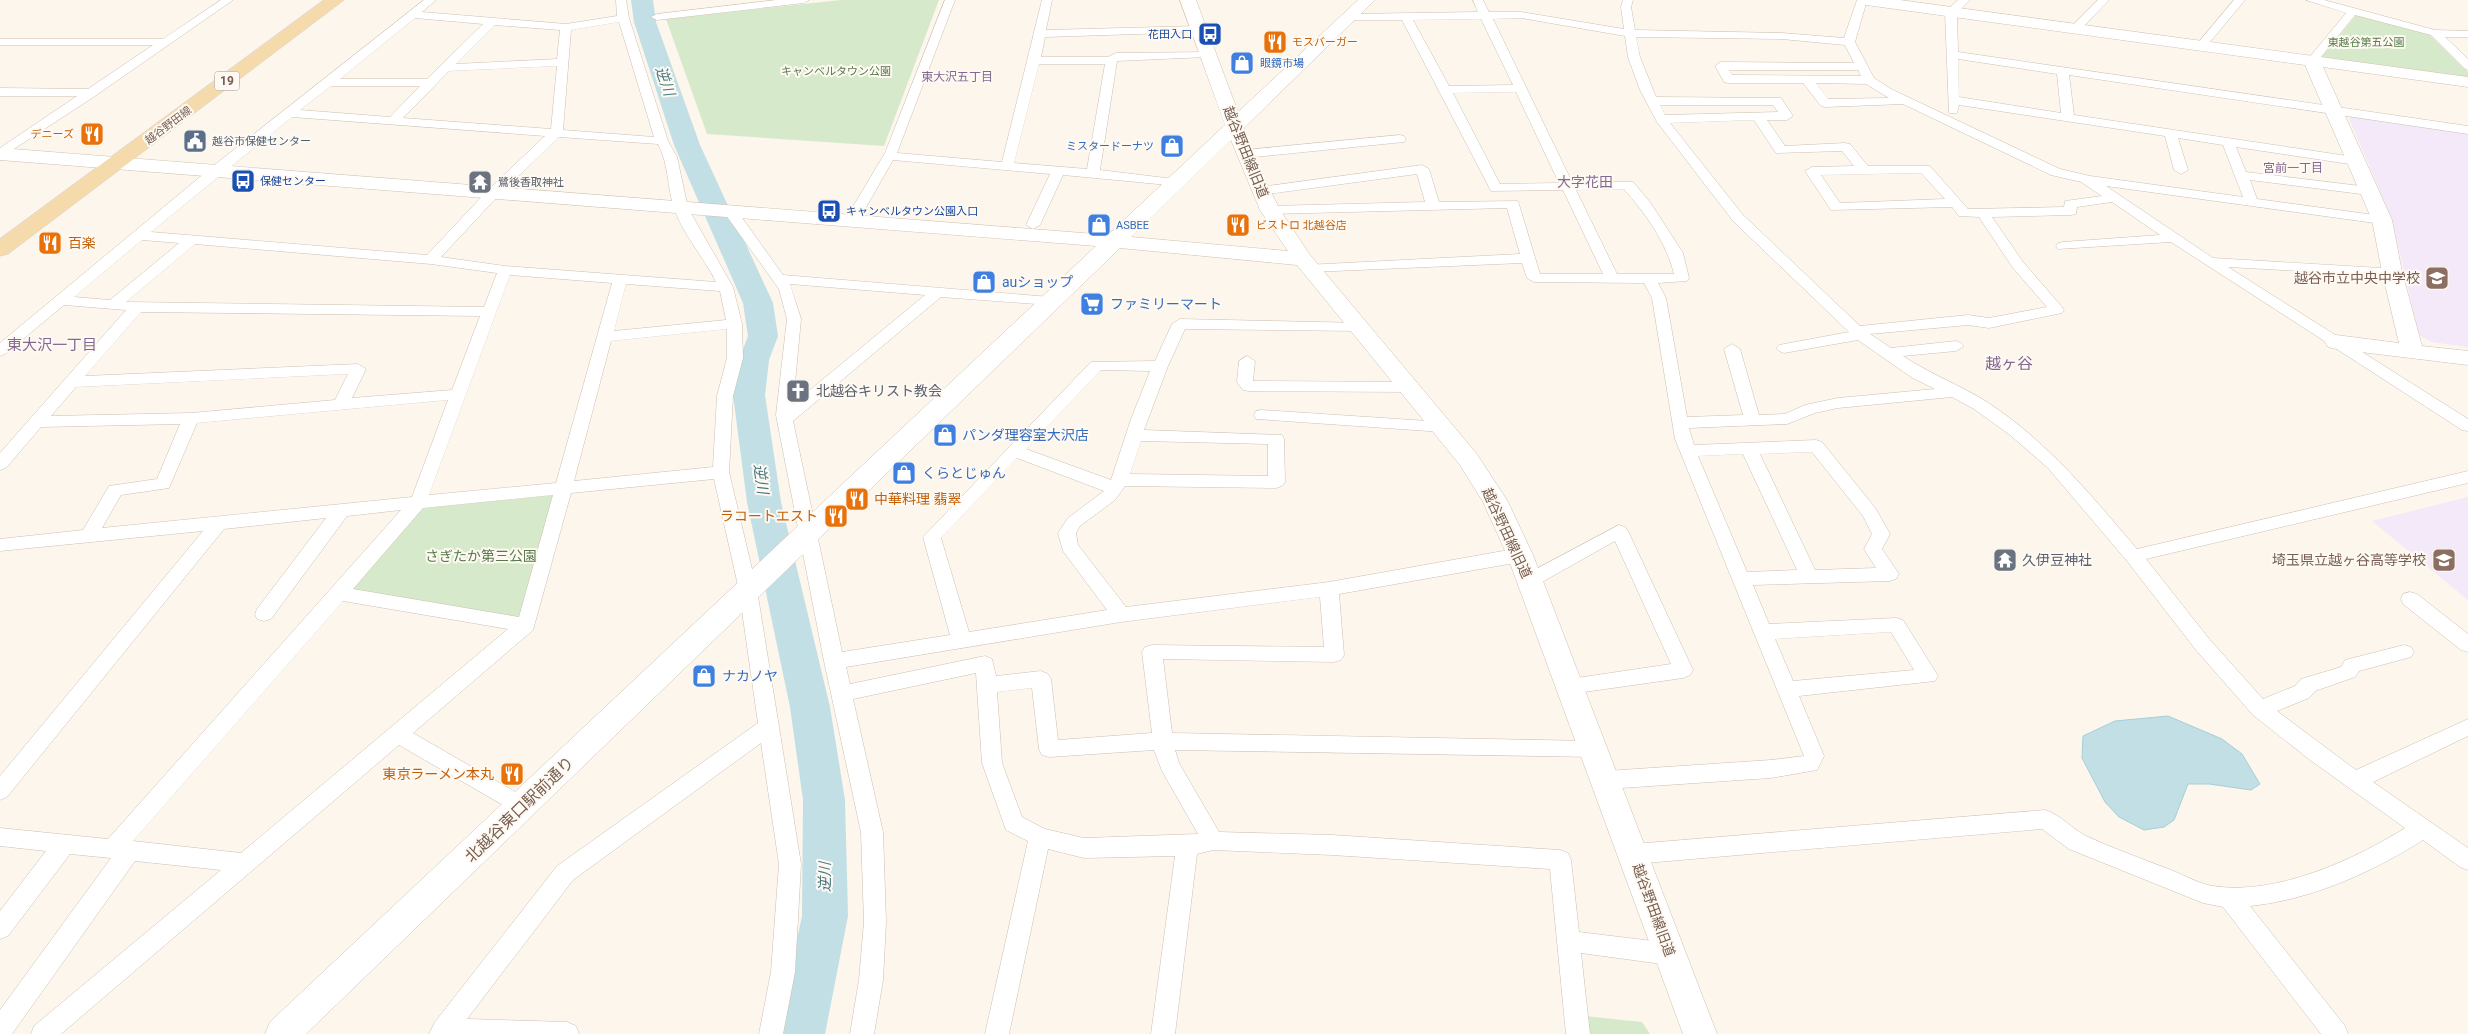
<svg xmlns="http://www.w3.org/2000/svg" width="2468" height="1034" font-family="Roboto,'Noto Sans JP',sans-serif">
  <rect width="100%" height="100%" fill="#fcf6ed"/>
  <path fill="#f3e9f9" d="M2353,116l115,17v214l-37,-5 -12,-7 -27,-115 -43,-102z
    M2468,497v103l-96,-79z"/>
  <path fill="#d7e9cb" d="M841,0h98l-55,146 -177,-12 -41,-115z
    M2356,15l73,19 39,38v8l-149,-20z
    M553,494l-32,123 -174,-27 73,-82z
    M1584,1016l58,6 8,12h-64z"/>
  <path fill="#c1dfe5" stroke="#a8ced6" d="M2168,716l54,23 20,15 18,30 -9,6 -42,-6h-21l-14,36 -10,7 -20,3 -25,-13 -14,-15 -23,-44 1,-22 32,-15z"/>
  <g fill="none" stroke-linecap="round" stroke-linejoin="round">
    <path fill="#c1dfe5" fill-rule="evenodd" d="M631,0h22l3,22 44,123 73,158 5,33 -9,24 -4,35 16,107 49,205 15,93 3,116 -23,118h-48l25,-118 1,-116 -13,-93 -43,-205 -14,-107 6,-35 9,-24 -5,-33 -69,-158 -40,-123z"/>
    <g stroke="#cebfb2" stroke-width="1">
      <path id="street" d="M221,0h12l-138,96 -95,62v-10l77,-52h-77v-8l88,1 65,-44h-153v-6h163z
        M424,0h12l-14,12 144,12 51,-8 -1,-16h10l3,18 39,123 9,16 11,51 45,79 9,37 1,34 -10,38 -4,76 28,118 44,274 -6,108 -12,62h-24l12,-62 8,-108 -18,-121 -188,137 -106,139 100,3 9,4 3,8h-150l6,-12 122,-156 201,-143 -19,-133 -25,-111 -143,14 -38,137 -120,103 116,67 4,6 -4,6 -7,3 -7,-3 -116,-67 -338,289h-30l3,-8 187,-156 -86,-9 -123,173h-12v-24l111,-152 -41,-4 -62,82 -8,3v-28l46,-60 -46,-5v-18l108,11 293,-329 -54,6 -76,103 -7,2 -7,-2 -2,-5 2,-5 69,-91 -102,11 -217,268 -7,3v-24l203,-245 -203,20v-12l83,-9 26,-44 48,-7 23,-55 -139,3 -35,41 -6,2v-17l126,-143 -62,-5 -59,49 -5,2v-13l212,-176zM415,18l68,6 -56,55h-87zM619,22l35,115 -91,-7 8,-100zM495,25l65,5 -3,29 -101,5zM557,66l-6,63 -148,-11 46,-47zM331,86h89l-30,31 -90,-7zM292,117l253,19 -56,53 -62,66 -276,-23zM559,137l99,7c11,21 9,42 16,64 9,27 30,49 42,74l-211,-16 -64,-9 58,-62zM142,240l37,3 -69,57 -36,-3zM195,244l236,20 66,9 -13,34 -358,-5zM510,275l102,8 -56,200 -127,12zM626,284l94,7 6,29 -112,11zM141,312l339,4 -28,74 -100,8 14,-29 -8,-5 -273,12zM727,329v29l-10,38 -4,71 -139,14 37,-140zM348,374l-13,26 -144,13 -140,3 25,-29zM448,400l-36,97 -310,31 19,-33 48,-7 28,-65zM553,495l-34,122 -166,-28 70,-81zM343,601l165,28 -267,224 -108,-12z
        M776,0h33l-5,3 -147,17 -6,-3 6,-3z
        M945,0h10l-58,153 105,9 40,-162h10l-6,30 153,-4 6,3 -6,3 -154,5 -4,20h67l8,-4 94,-1v4l-4,1 -89,4 -17,109 74,9 5,1 2,3 -2,3 -116,-11 -23,50 -7,4 -7,-4 24,-51 -157,-14 -36,63h-10l-2,-3 40,-67zM1039,64h66l-18,105 -73,-6z
        M1473,0h10l6,12h32l103,17 -3,-22 2,-7h10l-2,7 4,23 147,3 62,5 13,-38h10l-12,42 19,36 17,11 169,80 30,7 153,21 -20,-52 -45,-7 10,32 -7,4 -7,-4 -9,-34 -206,-31 -2,8h-8l-4,-101 13,-12h12l-13,13 1,39 510,74v8l-399,-59 5,40 287,43 1,3 -1,3 -5,1 -120,-18 10,25 123,15 7,4 -7,4 -119,-15 7,19 125,17 7,4 -2,3 -5,1 -276,-38 107,72 184,11 2,3 -7,4 -164,-9 240,152v12l-6,-1 -291,-188 -113,7 -2,-3 2,-3 5,-1 97,-7 -48,-33 -35,5 -1,7 -5,1 -79,2 31,45 39,45 2,3 -2,3 -73,15 -21,-3 -98,9 21,14 65,-7 5,2 3,3 -8,5 -53,5c27,18 57,29 84,46 60,39 104,93 150,147l331,-78v12l-322,76 64,81 53,59 32,-13 6,-7 40,-12 4,-7 59,-15 7,2 3,5 -3,5 -52,14 -4,6 -40,14 -6,7 -32,13 79,59 112,-51v17l-95,46 95,66v22l-8,-3 -37,-27c-52,33 -113,60 -173,66l95,120 3,8h-27l-98,-127 -20,-4 -134,-54 -27,-20 -408,35 -8,-3 -3,-7 3,-7 8,-3 411,-34c16,5 27,19 41,26 28,13 57,23 85,34 13,5 28,14 42,16 62,10 141,-26 192,-58l-95,-68 -57,-45 -57,-65 -69,-89 -79,-93 -38,-33 -36,-26 -22,-12 -114,11 -23,5 -28,11 -98,4 5,17 122,-5 6,2 54,67 14,25 -8,15 17,25 -3,5 -6,2 -137,4 16,39 127,-6 7,2 35,56 -3,5 -136,15 25,60 -7,14 -46,8 -165,11 -7,-3 -3,-6 3,-6 7,-3 165,-11 33,-4 -129,-317 -23,-141 -8,-15 -110,-1 -7,-4 -5,-15 -211,9 -7,-4 2,-3 214,-11 -13,-46 -237,6 -7,-4 7,-4 155,-4 -8,-28 -157,21 -7,-4 7,-4 162,-22 7,4 10,33 79,-1 22,73h63l-40,-84 -72,1 -89,-171h-53l-6,-3 6,-3 129,-2zM1521,18l104,18 3,21 12,33 17,32 76,99 116,111 -70,13 -3,3 3,3 5,2 74,-13 53,37 24,12 -97,9 -33,7 -20,9 -26,1 -19,-66 -8,-5 -8,5 19,66 -56,2 -21,-119 -8,-15 29,-2 2,-3 -6,-25 -33,-51 -17,-20h-61l-79,-163zM1481,19l32,66 -64,1 -36,-66zM1636,37l146,2 63,6 9,18 -133,-1 -6,4 9,16 4,1h75l18,23 4,1 78,-3 148,71 30,7 21,14 -37,5 -1,6 -96,2 -38,-43h-62l-18,-22 -5,-1 -60,3 -18,-26h20l6,-4 -12,-18 -125,-1 -16,-40zM1958,59l99,15 4,39 -102,-16zM1729,70h129l3,6 -129,-1zM1816,83l50,1 23,14 -61,1zM1516,92l43,91 -59,1 -47,-91zM1660,105h113l5,7 -113,3zM1754,120l22,33 66,-2 12,15 -42,1 -7,4 26,39 121,-3 7,9 20,1 34,51 34,39 -58,11 -21,-3 -108,11 -117,-111 -73,-92zM1921,173l24,26 -105,4 -19,-28zM1624,189c22,25 42,53 50,85h-57l-41,-84zM1812,452l51,64 9,18 -8,15 12,19 -61,2 -55,-116zM1743,454l54,116 -50,2 -49,-116zM1891,632l23,38 -121,11 -18,-42z
        M2098,0h11l-30,31h-8v-4z
        M2234,0h11l-40,48h-8v-4z
        M2306,0h18l111,30 33,1v6h-23l23,22v11l-4,-2 -33,-33 -76,-20 -39,48h-8v-4l38,-46z
        M1400,135l4,1 2,3 -2,3 -159,16 -6,-4 6,-4z
        M730,207l5,1 48,67 267,22 7,4 -7,4 -109,-8 -148,124 49,231 108,-17 -27,-98 168,-175 64,-1 17,-37 8,-5 185,4 3,3 -3,3 -5,2 -175,-2 -17,37 -24,64 138,5 2,4 1,43 -3,4 -6,2 -151,-2 -10,14 -35,26 -4,7 2,12 48,62 203,-25 191,-34 6,2 3,5 -3,5 -6,2 -181,32 5,61 -3,5 -7,2 -171,-3 9,74 422,8 7,2 3,6 -3,6 -7,2 -419,-7 4,13 40,69 113,3 228,15 8,3 3,7 8,72 90,11 8,3 4,8 -4,8 -8,3 -88,-12 9,81h-24l-16,-165 -218,-14 -119,-5 -16,4 -22,180h-24l24,-178 -91,2 -36,-9 -39,185h-24l43,-193 -22,-11 -24,-67 -6,-90 -123,26 30,133 3,90 -3,58 -9,54h-24l9,-54 5,-58 -3,-90 -37,-171 -48,-246 11,-96 -8,-30 -56,-78zM790,284l135,11 -132,109 8,-85zM1101,370l49,1 -19,48 -20,61 -85,-31zM1141,441l127,3v32l-138,-2zM1017,458l87,33 -36,27 -10,15 5,18 44,59 -138,22 -28,-94zM1320,597l4,50 -172,-2 -7,2 -3,5 10,81 -94,7 -7,-61 -3,-5 -7,-3 -45,5 -4,-17 -7,-3 -135,28 -4,-17 275,-45zM1032,688l7,61 3,6 7,2 105,-7 8,21 36,63 -114,4 -39,-9 -23,-12 -20,-54 -5,-71z
        M1247,356l8,5 -2,20 156,1 6,1 2,4 -2,4 -6,1 -160,-1 -6,-1 -6,-8 2,-21z
        M1262,410l181,12 6,1 2,4 -2,4 -6,1 -187,-13 -2,-4 2,-4z
        M1619,525l6,2 3,4 65,139 -3,5 -7,3 -113,16 -7,-2 -3,-6 3,-6 108,-16 -56,-123 -80,45 -6,2 -6,-2 -3,-5 3,-5z
        M2410,592l7,2 51,40v18l-7,-2 -58,-46 -2,-5 2,-5z"/>
    </g>
    <g stroke="#d0bfb0" stroke-width="1">
      <path id="secondary" d="M1180,0h16l42,112 120,-112h17l-131,128 15,40 21,42 30,45 166,198 31,47 26,55 184,479h-34l-176,-479 -24,-53 -23,-37 -163,-200 -177,-17 -814,786h-41l5,-12 826,-776 -1096,-86v-12l1108,87 117,-110zM1231,140l29,70 28,41 -157,-14z
        M1858,0h42l568,77v10l-145,-20 69,153 10,52 20,74 46,5v14l-132,-16 -8,-2 -3,-5 3,-5 8,-2 63,8 -17,-71 -10,-52 -67,-155 -439,-60z"/>
    </g>
    <g stroke="#d9d2ce" stroke-width="1">
      <path id="primary" d="M324,0h20l-336,254 -8,2v-17z"/>
    </g>
    <use href="#street" fill="#fff" fill-rule="evenodd"/>
    <use href="#secondary" fill="#fff" fill-rule="evenodd"/>
    <use href="#primary" fill="#f5daab" fill-rule="evenodd"/>
  </g>
  <defs>
    <g id="bus-square" transform="scale(1.25)"><rect x="-9" y="-9" width="18" height="18" rx="4" fill="#1a4fb4" stroke="#fefaf3"/><path d="M-5-6H5V4H4V6H2V4H-2V6H-4V4H-5ZM-3.5-4V0h7V-4ZM-3.5 1.2v1.5H-2V1.2ZM2 1.2v1.5H3.5V1.2Z" fill="#fff"/></g>
    <g id="restaurant-square" transform="scale(1.25)"><rect x="-9" y="-9" width="18" height="18" rx="4" fill="#e8710a" stroke="#fefaf3"/><path d="M-5-6h1v4h1v-4h1v4h1v-4h1v5L-1.5 .5V6h-2V.5L-5-1ZM5-6V6H3V1.5H1.5Q1.5-4 5-6Z" fill="#fff"/></g>
    <g id="shop-square" transform="scale(1.25)"><rect x="-9" y="-9" width="18" height="18" rx="4" fill="#3f7fe0" stroke="#fefaf3"/><path d="M-5-2.5h2.3a2.7 3.5 0 0 1 5.4 0H5L5.5 6h-11ZM-1.5-2.5h3a1.5 2.3 0 0 0-3 0Z" fill="#fff"/></g>
    <g id="civic-square" transform="scale(1.25)"><rect x="-9" y="-9" width="18" height="18" rx="4" fill="#5c6f8a" stroke="#fefaf3"/><path d="M-.6-6.5H3V-4.5H.6V-3L4-1V1h2V6H-6V1h2V-1L-.6-3ZM-1.2 2.5V6h2.4V2.5Z" fill="#fff"/></g>
    <g id="temple-square" transform="scale(1.25)"><rect x="-9" y="-9" width="18" height="18" rx="4" fill="#6b7280" stroke="#fefaf3"/><path d="M0-6L5-2H3V0L6.5 2.5H4V6H1.5V3h-3V6H-4V2.5H-6.5L-3 0V-2H-5Z" fill="#fff"/></g>
    <g id="school-square" transform="scale(1.25)"><rect x="-9" y="-9" width="18" height="18" rx="4" fill="#8d6e63" stroke="#fefaf3"/><path d="M0-5L7-2L0 1L-7-2ZM-4 1L0 2.5L4 1V4Q0 6-4 4Z" fill="#fff"/></g>
    <g id="supermarket-square" transform="scale(1.25)"><rect x="-9" y="-9" width="18" height="18" rx="4" fill="#3f7fe0" stroke="#fefaf3"/><path d="M-6-5.5h2.5l.6 2H6L4.5 2H-2.5L-4.4-4H-6ZM-1.5 3.2a1.3 1.3 0 1 0 .1 0ZM3 3.2a1.3 1.3 0 1 0 .1 0Z" fill="#fff"/></g>
    <g id="church-square" transform="scale(1.25)"><rect x="-9" y="-9" width="18" height="18" rx="4" fill="#6b7280" stroke="#fefaf3"/><path d="M-1.2-6h2.4v3.5h3.3v2.4h-3.3V6h-2.4V-.1h-3.3v-2.4h3.3Z" fill="#fff"/></g>
  </defs>
  <g fill-rule="evenodd">
    <use href="#bus-square" x="1210" y="34"/>
    <use href="#restaurant-square" x="1275" y="42"/>
    <use href="#shop-square" x="1242" y="63"/>
    <use href="#restaurant-square" x="92" y="134"/>
    <use href="#civic-square" x="195" y="141"/>
    <use href="#shop-square" x="1172" y="146"/>
    <use href="#bus-square" x="243" y="181"/>
    <use href="#temple-square" x="480" y="182"/>
    <use href="#bus-square" x="829" y="211"/>
    <use href="#shop-square" x="1099" y="225"/>
    <use href="#restaurant-square" x="1238" y="225"/>
    <use href="#restaurant-square" x="50" y="243"/>
    <use href="#school-square" x="2437" y="278"/>
    <use href="#shop-square" x="984" y="282"/>
    <use href="#supermarket-square" x="1092" y="304"/>
    <use href="#church-square" x="798" y="391"/>
    <use href="#shop-square" x="945" y="435"/>
    <use href="#shop-square" x="904" y="473"/>
    <use href="#restaurant-square" x="857" y="499"/>
    <use href="#restaurant-square" x="836" y="516"/>
    <use href="#temple-square" x="2005" y="560"/>
    <use href="#school-square" x="2444" y="560"/>
    <use href="#shop-square" x="704" y="676"/>
    <use href="#restaurant-square" x="512" y="774"/>
  </g>
  <g text-anchor="middle" stroke-width="4" stroke-linejoin="round" paint-order="stroke">
    <g font-size="11" fill="#164399" stroke="#fefaf3" text-anchor="start">
      <text x="1192" y="38" text-anchor="end">花田入口</text>
      <text x="260" y="185">保健センター</text>
      <text x="846" y="215">キャンベルタウン公園入口</text>
    </g>
    <g font-size="11" fill="#c56008" stroke="#fefaf3" text-anchor="start">
      <text x="1292" y="46">モスバーガー</text>
      <text x="74" y="138" text-anchor="end">デニーズ</text>
      <text x="1256" y="229">ビストロ 北越谷店</text>
    </g>
    <g font-size="11" fill="#567b49" stroke="#fefaf3">
      <text x="2366" y="46">東越谷第五公園</text>
      <text x="836" y="75">キャンベルタウン公園</text>
    </g>
    <g font-size="11" fill="#366cbe" stroke="#fefaf3" text-anchor="start">
      <text x="1260" y="67">眼鏡市場</text>
      <text x="1154" y="150" text-anchor="end">ミスタードーナツ</text>
      <text x="1116" y="229">ASBEE</text>
    </g>
    <g font-size="11" fill="#765e50" stroke="#fefaf3">
      <text transform="translate(168 125) rotate(-37)" y="4">越谷野田線</text>
    </g>
    <g font-size="11" fill="#4e5e75" stroke="#fefaf3" text-anchor="start">
      <text x="212" y="145">越谷市保健センター</text>
    </g>
    <g font-size="11" fill="#5b616d" stroke="#fefaf3" text-anchor="start">
      <text x="498" y="186">鷺後香取神社</text>
    </g>
    <g font-size="12" fill="#846891" stroke="#fefaf3">
      <text x="957" y="81">東大沢五丁目</text>
      <text x="2293" y="172">宮前一丁目</text>
    </g>
    <rect fill="#fefaf3" stroke="#9f8d81" stroke-width="1" x="214.5" y="71.5" width="25" height="19" rx="4"/>
    <g font-size="12" font-weight="bold" fill="#765e50">
      <text x="227" y="85">19</text>
    </g>
    <g font-size="14" fill="#765e50" stroke="#fefaf3">
      <text transform="translate(1246 152) rotate(68)" y="5">越谷野田線旧道</text>
      <text transform="translate(1507 533) rotate(65)" y="5">越谷野田線旧道</text>
      <text transform="translate(1654 910) rotate(70)" y="5">越谷野田線旧道</text>
    </g>
    <g font-size="14" fill="#846891" stroke="#fefaf3">
      <text x="1585" y="187">大字花田</text>
    </g>
    <g font-size="14" fill="#c56008" stroke="#fefaf3" text-anchor="start">
      <text x="68" y="248">百楽</text>
      <text x="874" y="504">中華料理 翡翠</text>
      <text x="818" y="521" text-anchor="end">ラコートエスト</text>
      <text x="494" y="779" text-anchor="end">東京ラーメン本丸</text>
    </g>
    <g font-size="14" fill="#785e54" stroke="#fefaf3" text-anchor="end">
      <text x="2420" y="283">越谷市立中央中学校</text>
      <text x="2426" y="565">埼玉県立越ヶ谷高等学校</text>
    </g>
    <g font-size="14" fill="#366cbe" stroke="#fefaf3" text-anchor="start">
      <text x="1002" y="287">auショップ</text>
      <text x="1110" y="309">ファミリーマート</text>
      <text x="962" y="440">パンダ理容室大沢店</text>
      <text x="922" y="478">くらとじゅん</text>
      <text x="722" y="681">ナカノヤ</text>
    </g>
    <g font-size="14" fill="#5b616d" stroke="#fefaf3" text-anchor="start">
      <text x="816" y="396">北越谷キリスト教会</text>
      <text x="2022" y="565">久伊豆神社</text>
    </g>
    <g font-size="14" fill="#567b49" stroke="#fefaf3">
      <text x="481" y="561">さぎたか第三公園</text>
    </g>
    <g font-size="15" font-style="italic" fill="#477780" stroke="#fefaf3">
      <text transform="translate(665 81) rotate(71)" y="5">逆川</text>
      <text transform="translate(761 479) rotate(82)" y="5">逆川</text>
      <text transform="translate(825 877) rotate(-90)" y="5">逆川</text>
    </g>
    <g font-size="15" fill="#846891" stroke="#fefaf3">
      <text x="52" y="350">東大沢一丁目</text>
    </g>
    <g font-size="16" fill="#846891" stroke="#fefaf3">
      <text x="2009" y="369">越ヶ谷</text>
    </g>
    <g font-size="16" fill="#765e50" stroke="#fefaf3">
      <text transform="translate(519 809) rotate(-44)" y="6">北越谷東口駅前通り</text>
    </g>
  </g>
</svg>
